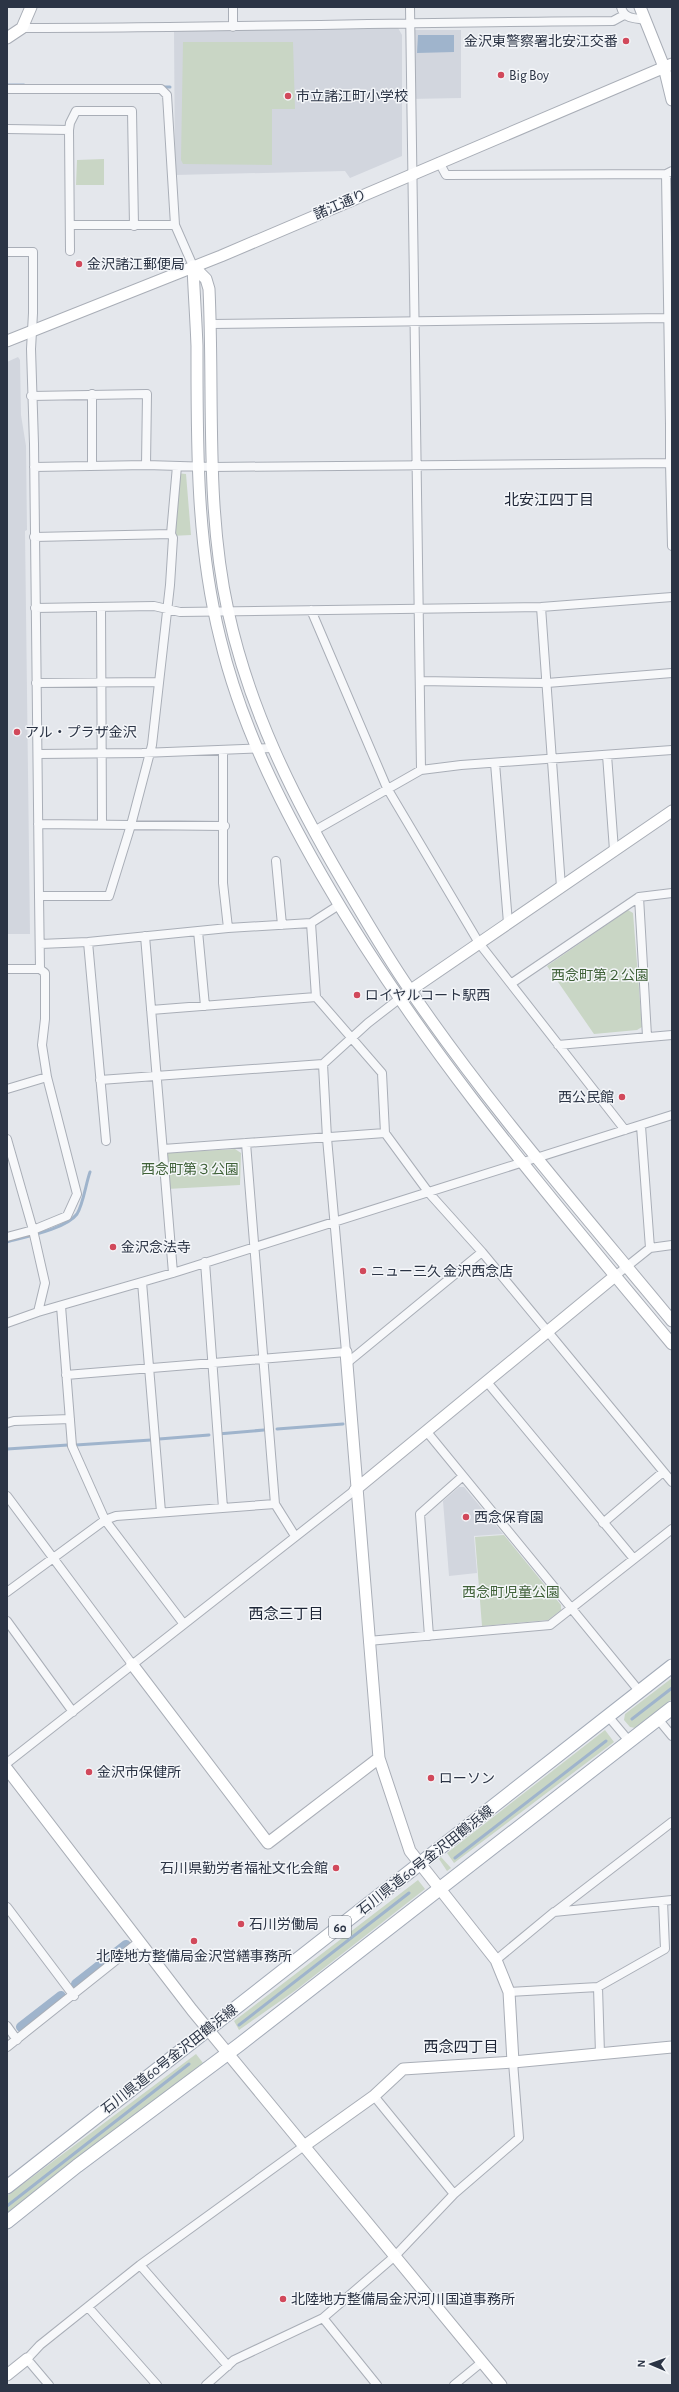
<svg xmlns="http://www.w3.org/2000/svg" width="679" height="2392" font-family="'Alegreya Sans','Noto Sans JP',sans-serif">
  <rect width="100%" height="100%" fill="#e4e7ec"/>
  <path fill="#d2d6de" d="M397,26l5,9v121l-52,22 -5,-7 -170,4 -1,-144z
    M413,30h48v68l-52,1z
    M18,357l2,3 1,55 5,31 1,84 -2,1 5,403h-23v-572z
    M459,1487h5l39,47 -29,2 3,37 -28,3 -6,-75z"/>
  <path fill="#c9d6c5" d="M183,42h110l2,67h-23v56l-89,-1 -2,-4z
    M104,159v26h-28l1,-25z
    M175,473l11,1 5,61 -20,1z
    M628,910l5,3 9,114 -5,3 -43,4 -47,-68z
    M235,1149l6,4 -1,32 -73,4 -3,-33 4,-3z
    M504,1535l57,70v5l-13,10 -66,6 -7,-89z
    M672,1678v21l-37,29 -5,-1 -6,-7 1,-6z
    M605,1730l9,12 -160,121 -7,-10z
    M441,1857l10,11 -4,3 -8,-12z
    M418,1880l7,9 -129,101 -57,40 -5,-9z
    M196,2054l7,9 -196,153v-20z"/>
  <path fill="#9fb4cc" d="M418,35h36v17l-37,1z"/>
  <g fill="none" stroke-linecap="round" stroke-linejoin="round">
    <path stroke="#9fb4cc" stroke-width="3" d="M7,85h17
      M162,87h8
      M7,1242c17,-5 59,-13 70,-28 6,-9 9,-31 13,-42
      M277,1429l66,-5
      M218,1434l46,-4
      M159,1439l50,-4
      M76,1445l75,-5
      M7,1449l61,-4
      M632,1719l40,-31
      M455,1858l151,-117
      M239,2025l170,-132
      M7,2206l182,-142"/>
    <path stroke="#9fb4cc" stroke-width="10" d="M76,1984l50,-39
      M21,2027l40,-31"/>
    <g stroke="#a9aeb7" stroke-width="10">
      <path id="street" d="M410,7l11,763
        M621,7c3,12 13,11 24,13
        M233,27v-20
        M22,28c197,0 394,-6 591,-7l11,-6
        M7,89h154l6,6 8,130 18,41
        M7,129l62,1
        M439,162l7,13 220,-1 6,-3
        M666,174l4,251
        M71,225h104
        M70,251l-1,-121 1,-7 6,-12h56l2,115
        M7,252h26v61l-2,36 3,95 5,452 1,73 5,4v46l-3,26 5,32 30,117 -10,22 -34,14 12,53 -7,29 135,-39 499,-158
        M211,324l457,-6
        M31,396l116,-2 -1,71
        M670,463l2,83
        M92,465v-71
        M34,467l112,-2 67,2 457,-4v-38l2,-1
        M34,537l137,-3
        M101,607l1,217
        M541,607l20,280
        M35,608l119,-2 26,6 361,-5 131,-10
        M311,610l76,178 92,155 146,187
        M420,681l127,2 125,-10
        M36,683l121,-1
        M223,751v132l5,45 83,-5 28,-18
        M38,754l104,-1 130,-5
        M607,755l7,95
        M495,763l13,160
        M38,824l187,2
        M314,831l107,-61 40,-5 211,-15
        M276,861l6,64
        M39,896h70l22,-71 21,-80 18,-160 3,-47 -2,-4 6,-68
        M639,897l8,139
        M311,923l5,74 66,76 3,60 44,60 53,59 190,230
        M198,931l7,75
        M145,936l28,337
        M88,942l18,199
        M40,944l48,-2 140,-14
        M7,969h33
        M512,983l127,-86 33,-4
        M151,1010l165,-13
        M558,1045l114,-10
        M100,1080l223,-16 45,-41 31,-24
        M7,1089l40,-12
        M641,1126l9,122
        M7,1139l26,91 -26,7
        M246,1143l29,361
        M163,1149l222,-16
        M205,1262l18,246
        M615,1276l35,-28 22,-3
        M142,1282l19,230
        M61,1306l11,140 33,74 78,103
        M7,1323l31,-11
        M347,1363l135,-111
        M66,1375l280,-23 -19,-214 -4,-74
        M487,1382l147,177
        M7,1423l7,-2 56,-2
        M427,1432l213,260
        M7,1496l125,168
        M603,1523l60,-51
        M7,1592l98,-72 11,-4 159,-12 20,32
        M7,1621l66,91
        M429,1636l-9,-122 43,-38
        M368,1641l182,-16 122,-96
        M608,1716l21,25
        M658,1719l14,17
        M7,1763l348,-273
        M7,1907l67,89
        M555,1912l117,-90
        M496,1960l58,-48 118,-12
        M598,1987l2,67
        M509,1992l89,-5 67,-38 -2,-48
        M7,2026l10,14
        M7,2047l133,-106
        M374,2096l80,98
        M140,2265l88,101
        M88,2307l69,78
        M49,2385l-22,-26 13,-14 100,-80 164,-119
        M206,2385l28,-25 89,-42
        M377,2385l-54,-67 72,-62 59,-62 65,-56 -6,-76
        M454,2385l28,-23"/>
    </g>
    <g stroke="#a9aeb7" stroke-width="13">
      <path id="secondary" d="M640,7l24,60 8,33
        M7,38l15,-10 9,-21
        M193,266c1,27 3,53 4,80 0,98 -1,196 23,292 20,84 58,161 101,236 98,171 225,319 351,470
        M193,266l13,13 3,10c5,107 -4,217 19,322 21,97 64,184 114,269 22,37 43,74 68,110 79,116 172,222 262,331
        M7,341l214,-85 451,-192
        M405,994l267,-183
        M346,1352l33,406 31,93 86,109 13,32 4,70
        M355,1490l260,-214
        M132,1664l136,179 111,-85
        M7,1769l185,241 309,375
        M304,2146l70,-50 29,-27 110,-7 159,-15
        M7,2375l20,-16"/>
    </g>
    <g stroke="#a3abb8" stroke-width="15">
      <path id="primary" d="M7,2187l665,-521
        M7,2222l70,-56 162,-121 433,-337"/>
    </g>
    <use href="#street" stroke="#f7f8fa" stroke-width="8"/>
    <use href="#secondary" stroke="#fff" stroke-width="11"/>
    <use href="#primary" stroke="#fff" stroke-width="13"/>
  </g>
  <g fill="#d1495b" stroke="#f4f6f9" stroke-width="1.5">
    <circle cx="626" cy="41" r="4"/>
    <circle cx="501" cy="75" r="4"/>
    <circle cx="288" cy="96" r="4"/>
    <circle cx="79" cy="264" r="4"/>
    <circle cx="17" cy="732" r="4"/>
    <circle cx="357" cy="995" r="4"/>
    <circle cx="622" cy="1097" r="4"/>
    <circle cx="113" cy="1247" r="4"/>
    <circle cx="363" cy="1271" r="4"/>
    <circle cx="466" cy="1517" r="4"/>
    <circle cx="89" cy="1772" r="4"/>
    <circle cx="431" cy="1778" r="4"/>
    <circle cx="336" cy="1868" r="4"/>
    <circle cx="241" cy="1924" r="4"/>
    <circle cx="194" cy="1941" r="4"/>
    <circle cx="283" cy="2299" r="4"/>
  </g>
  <g text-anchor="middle" stroke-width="3" stroke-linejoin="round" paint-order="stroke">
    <rect fill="#f4f6f9" stroke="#676e7b" stroke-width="1" x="329" y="1916" width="22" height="22" rx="3"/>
    <g font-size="13" font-weight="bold" fill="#2b3445">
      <text x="340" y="1932">60</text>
    </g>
    <g font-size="14" fill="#2b3445" stroke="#f4f6f9" text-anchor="start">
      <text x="618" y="46" text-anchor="end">金沢東警察署北安江交番</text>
      <text x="509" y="80">Big Boy</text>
      <text x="296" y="101">市立諸江町小学校</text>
      <text x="87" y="269">金沢諸江郵便局</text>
      <text x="25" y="737">アル・プラザ金沢</text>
      <text x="365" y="1000">ロイヤルコート駅西</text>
      <text x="614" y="1102" text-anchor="end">西公民館</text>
      <text x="121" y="1252">金沢念法寺</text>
      <text x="371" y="1276">ニュー三久 金沢西念店</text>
      <text x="474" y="1522">西念保育園</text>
      <text x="97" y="1777">金沢市保健所</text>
      <text x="439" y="1783">ローソン</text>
      <text x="328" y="1873" text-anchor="end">石川県勤労者福祉文化会館</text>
      <text x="249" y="1929">石川労働局</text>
      <text x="194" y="1961" text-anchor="middle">北陸地方整備局金沢営繕事務所</text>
      <text x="291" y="2304">北陸地方整備局金沢河川国道事務所</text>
    </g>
    <g font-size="14" fill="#2b3445" stroke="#f4f6f9">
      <text transform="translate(340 204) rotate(-23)" y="5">諸江通り</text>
      <text transform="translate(425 1860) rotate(-38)" y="5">石川県道60号金沢田鶴浜線</text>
      <text transform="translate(169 2059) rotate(-38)" y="5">石川県道60号金沢田鶴浜線</text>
    </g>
    <g font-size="14" fill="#3f6138" stroke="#f4f6f9">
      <text x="600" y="980">西念町第２公園</text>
      <text x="190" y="1174">西念町第３公園</text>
      <text x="511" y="1597">西念町児童公園</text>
    </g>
    <g font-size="15" fill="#1d2536" stroke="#f4f6f9">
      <text x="549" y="505">北安江四丁目</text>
      <text x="286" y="1619">西念三丁目</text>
      <text x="461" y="2052">西念四丁目</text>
    </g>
  </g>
  <rect width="679" height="2392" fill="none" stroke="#2b3445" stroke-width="16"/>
  <g transform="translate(651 2364) rotate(272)" stroke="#f4f6f9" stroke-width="3" paint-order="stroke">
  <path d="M0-3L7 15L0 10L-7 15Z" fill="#2b3445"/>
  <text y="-6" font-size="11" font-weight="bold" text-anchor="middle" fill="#2b3445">N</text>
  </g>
</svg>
